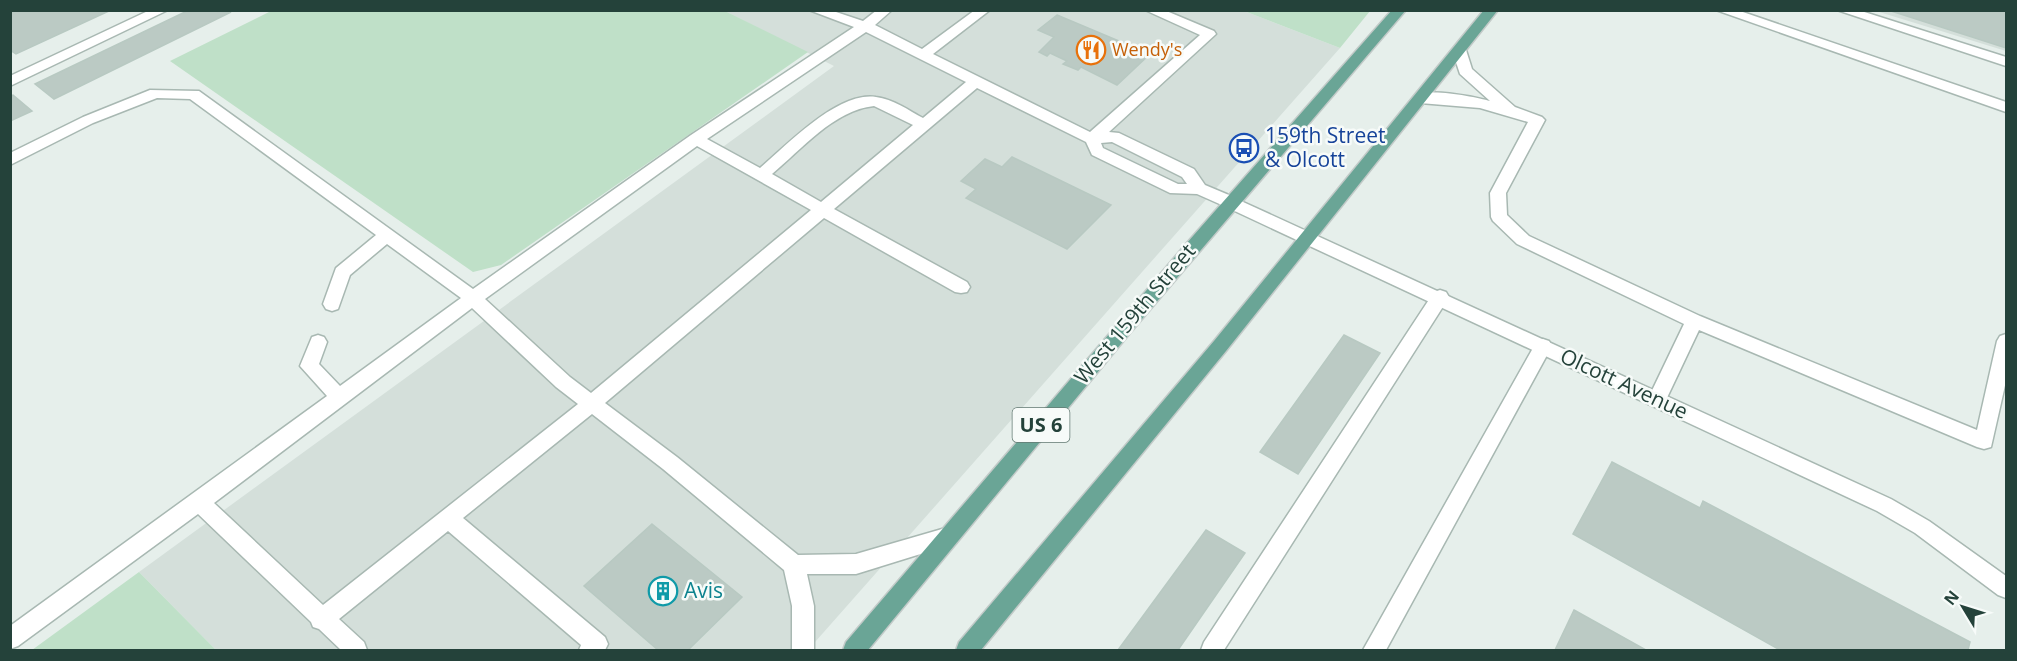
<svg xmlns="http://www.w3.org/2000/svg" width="2017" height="661" font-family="'Open Sans',sans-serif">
  <rect width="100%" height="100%" fill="#e6efeb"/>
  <path fill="#d4dfda" d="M725,11h519l96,37 -532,602h-592l-77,-78 695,-506z
    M1876,11h130v40z"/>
  <path fill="#bfe0c8" d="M271,11h454l83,41 -307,213 -28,7 -303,-211z
    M1244,11h126l-30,37z
    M139,572l77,78h-184z"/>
  <path fill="#bbcac4" stroke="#b8c9c2" stroke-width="1.5" d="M17,10h94l-95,44 -6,-4v-37z
    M189,10l42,2 -177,87 -19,-15z
    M1888,10h118v38z
    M1057,15l88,37 6,1 -34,32 -36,-18 -3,3 -15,-6 4,-3 -17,-8 -3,3 -8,-4 15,-15 -16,-7z
    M13,95l19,16 -22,10v-25z
    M1012,157l99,48 -44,44 -101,-51 10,-9 -15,-8 24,-22 17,8z
    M1344,335l36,18 -82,121 -38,-22z
    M1612,462l88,46 3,-7 267,141 -2,8h-188l-207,-116z
    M652,524l90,73 -54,53h-30l-74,-64z
    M1206,530l39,23 -67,97h-60z
    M1574,610l72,40h-91z"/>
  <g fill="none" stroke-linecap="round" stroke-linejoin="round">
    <g stroke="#a8b8b2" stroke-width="3">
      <path id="lane" d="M150,10h18l-158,76v-10z
        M809,10h21l33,11 14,-11h15l-17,15 47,24 53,-39h15l-57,44 157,78 110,-97 -55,-25h19l50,21 2,3 -107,98 10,1 75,36 11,16 31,13 2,4 -2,4h-12l-27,-12 -27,-1 -78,-38 -6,-13 -109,-54 -143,121 133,73 3,5 -3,5 -6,1 -6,-1 -131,-74 -219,185 72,54 121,98 58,-1 93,-27 7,2 3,7 -3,7 -100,31h-49l7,32v44h-22v-44l-8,-36 -121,-101 -71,-55 -129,104 142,119 3,7 -3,6h-26l2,-5 -133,-114 -109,88 25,23 3,8h-26l-22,-21 -6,-2 -2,-5 -113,-108 -180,132 -8,3v-23l317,-230 -27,-30 12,-29 6,-2 6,2 3,5 -8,22 21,22 121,-88 -74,-54 -37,31 -12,34 -6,2 -6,-2 -3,-5 13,-36 40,-33 -186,-136 -33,-1 -64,25 -83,42v-12l73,-36 67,-27 49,1 274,198 218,-154 163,-108zM866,32l100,50 -43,36c-15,-8 -30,-19 -47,-21 -38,-6 -89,48 -116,71l-53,-29zM874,106l39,19 -92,77 -49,-28c29,-24 62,-64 102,-68zM1112,142l70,35 5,7h-9l-75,-36 -2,-5zM697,146l114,64 -220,183 -21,-16 -85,-78zM472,308l84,79 22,17 -255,201 -109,-102z
        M1716,10h21l269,92v10z
        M1837,10h21l148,47v9z
        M1459,46l7,4 6,19 43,38 27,10 3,3 -39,73 1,22 22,21 171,80 277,114 20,-89 3,-5 6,-2v47l-15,66 -7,2 -7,-2 -278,-117 -35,74 -7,3 -7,-3 -2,-5 36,-75 -167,-80 -24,-23 -2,-4 -1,-24 38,-71 -48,-14 -60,-5 -7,-5c10,-12 62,-1 77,3l-30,-27 -8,-24z
        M1440,290l6,2 3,5 -3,5 -222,348h-23l3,-8 230,-350z
        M1543,339l6,2 3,5 -166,304h-23l174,-309z"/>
    </g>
    <g stroke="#a8b8b2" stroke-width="3">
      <path id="street" d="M1230,196l661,303 38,22 77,55v22l-8,-3 -83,-62 -38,-22 -653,-305 -2,-4 2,-4z"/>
    </g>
    <g stroke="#c2cac8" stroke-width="3">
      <path id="primary" d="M1392,10h14l-276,323 -262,317h-25l3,-8 340,-398z
        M1484,10h14l-272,341 -245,299h-25l3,-8 255,-301z"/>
    </g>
    <use href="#lane" fill="#fff" fill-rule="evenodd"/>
    <use href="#street" fill="#fff" fill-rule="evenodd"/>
    <use href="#primary" fill="#6aa596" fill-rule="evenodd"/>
  </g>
  <defs>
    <g id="restaurant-ring" transform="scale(1.5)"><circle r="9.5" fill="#f7fbf9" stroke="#e8710a" stroke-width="1.5"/><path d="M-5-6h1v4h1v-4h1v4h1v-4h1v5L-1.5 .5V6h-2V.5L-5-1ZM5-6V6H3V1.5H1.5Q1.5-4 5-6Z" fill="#e8710a"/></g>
    <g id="bus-ring" transform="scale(1.5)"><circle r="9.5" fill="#f7fbf9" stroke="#1a4fb4" stroke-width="1.5"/><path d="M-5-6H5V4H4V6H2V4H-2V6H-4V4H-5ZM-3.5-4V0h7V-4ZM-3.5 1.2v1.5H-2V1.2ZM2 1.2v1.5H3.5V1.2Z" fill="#1a4fb4"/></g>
    <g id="building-ring" transform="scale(1.5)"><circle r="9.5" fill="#f7fbf9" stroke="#0f9aa8" stroke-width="1.5"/><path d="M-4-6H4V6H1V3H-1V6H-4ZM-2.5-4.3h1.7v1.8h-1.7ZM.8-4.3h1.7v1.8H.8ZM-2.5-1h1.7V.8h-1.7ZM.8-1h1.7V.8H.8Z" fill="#0f9aa8"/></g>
  </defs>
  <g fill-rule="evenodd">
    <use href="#restaurant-ring" x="1091" y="50"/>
    <use href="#bus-ring" x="1244" y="148"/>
    <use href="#building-ring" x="663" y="591"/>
  </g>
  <g text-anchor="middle" stroke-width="5" stroke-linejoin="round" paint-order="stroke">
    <g font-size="18" fill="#c56008" stroke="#f7fbf9" text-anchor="start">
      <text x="1112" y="56">Wendy's</text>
    </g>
    <rect fill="#f7fbf9" stroke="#637a73" stroke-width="1.5" x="1012.5" y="408" width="57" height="34" rx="4.5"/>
    <g font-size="20" font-weight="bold" fill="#24423a">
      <text x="1041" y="432">US 6</text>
    </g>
    <g font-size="21" fill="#164399" stroke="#f7fbf9" text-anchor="start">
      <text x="1265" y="143">159th Street<tspan x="1265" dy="24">&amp; Olcott</tspan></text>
    </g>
    <g font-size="21" fill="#24423a" stroke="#f7fbf9">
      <text transform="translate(1135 314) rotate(-50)" y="7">West 159th Street</text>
      <text transform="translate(1624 384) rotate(25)" y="7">Olcott Avenue</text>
    </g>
    <g font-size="21" fill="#0d838f" stroke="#f7fbf9" text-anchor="start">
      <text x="684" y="598">Avis</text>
    </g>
  </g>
  <rect width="2017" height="661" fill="none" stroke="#24423a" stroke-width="24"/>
  <g transform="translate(1963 607) rotate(308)" stroke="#f7fbf9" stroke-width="4.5" paint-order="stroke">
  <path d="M0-4.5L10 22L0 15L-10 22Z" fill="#24423a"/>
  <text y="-9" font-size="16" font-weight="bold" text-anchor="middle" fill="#24423a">N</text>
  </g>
</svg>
